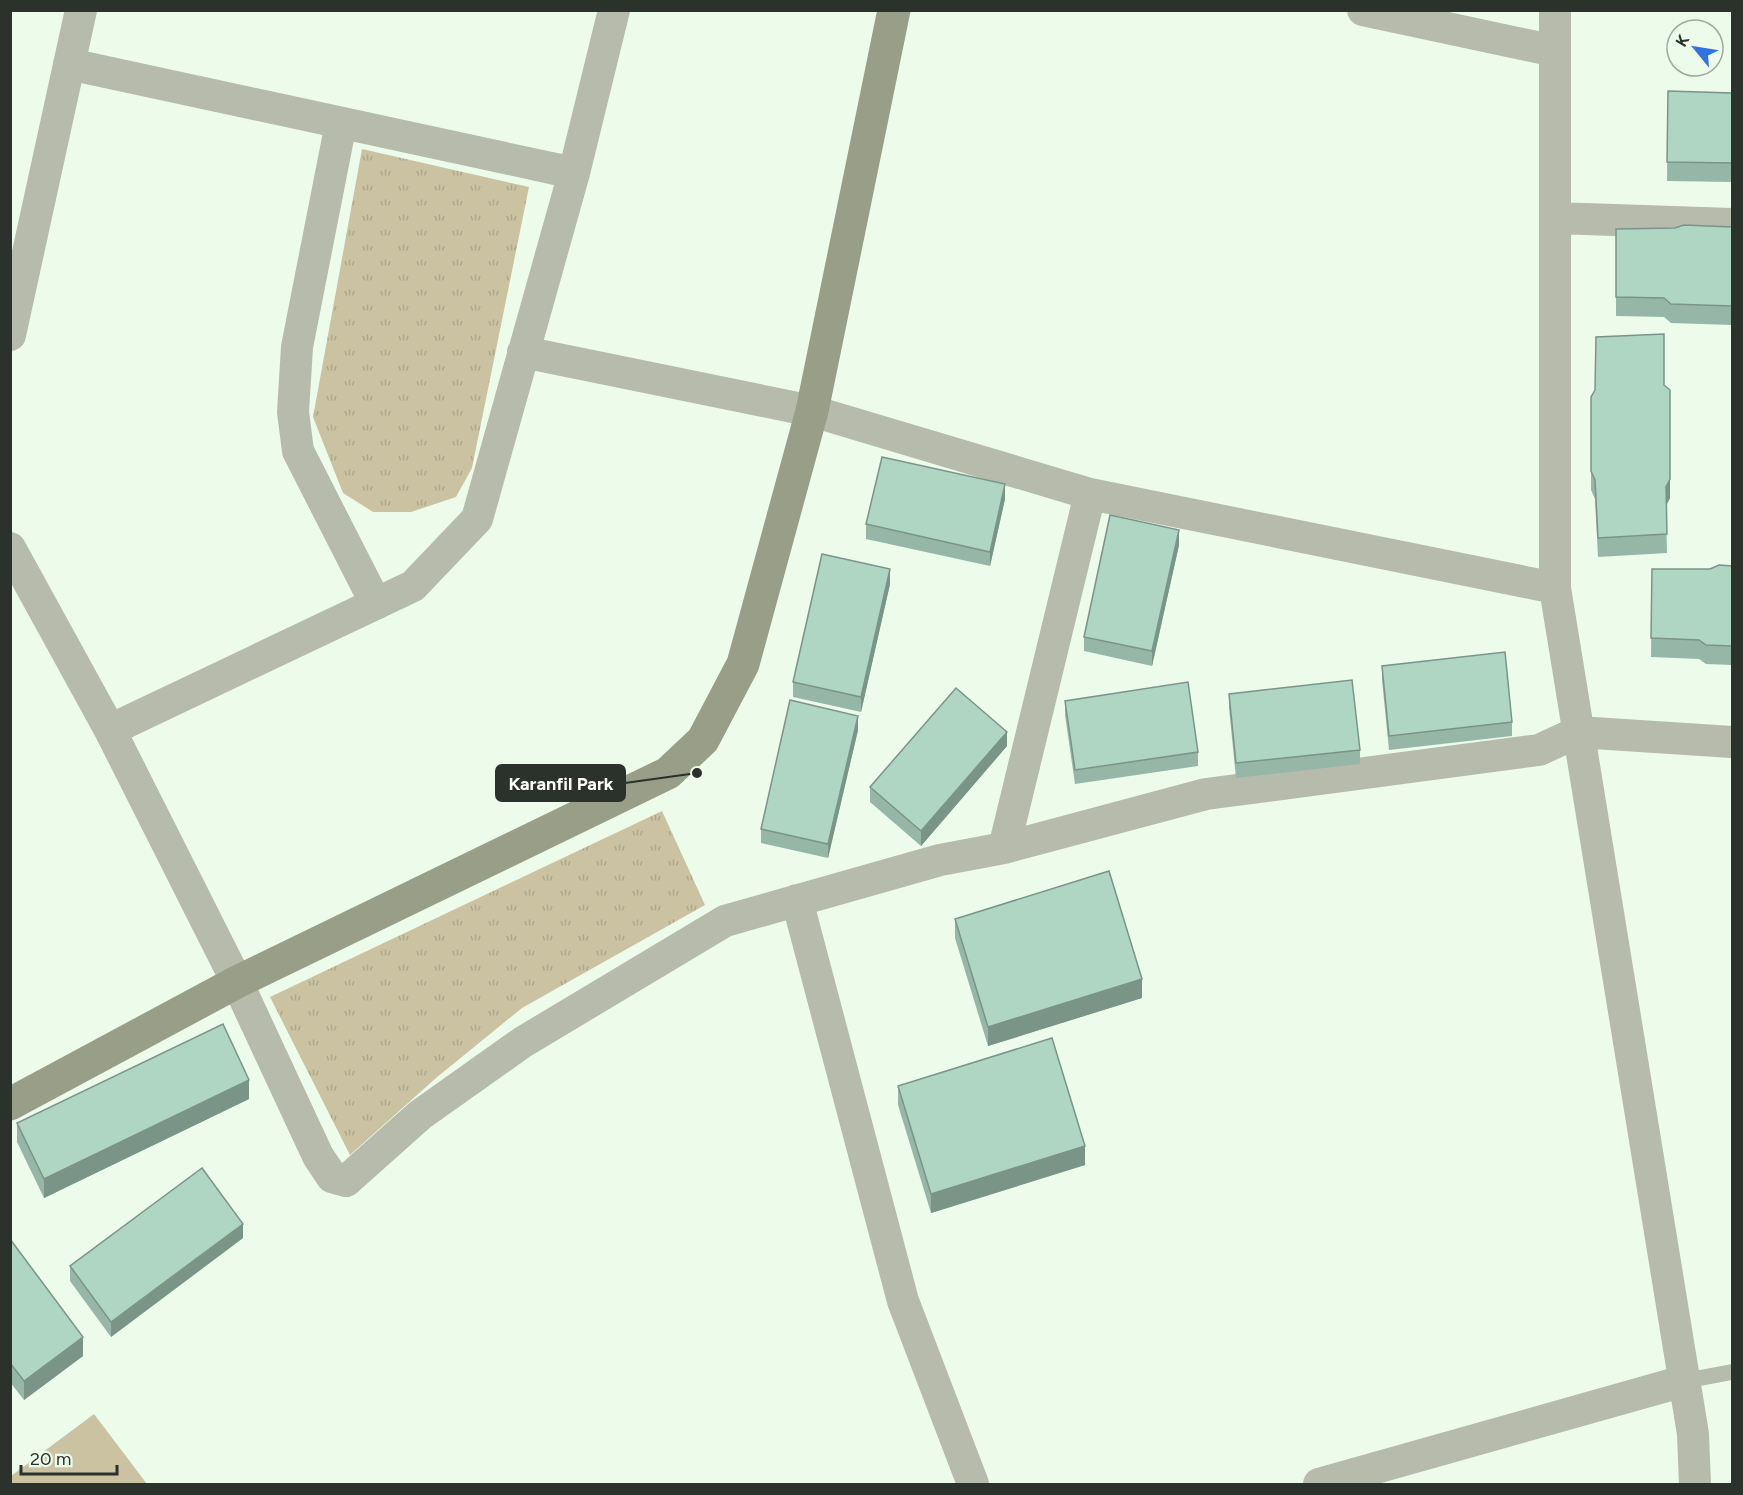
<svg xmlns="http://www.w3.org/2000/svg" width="1743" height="1495" font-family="Figtree,sans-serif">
  <defs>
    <pattern id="park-tufts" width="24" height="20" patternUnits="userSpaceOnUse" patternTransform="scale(1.5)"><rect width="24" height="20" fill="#cbc2a2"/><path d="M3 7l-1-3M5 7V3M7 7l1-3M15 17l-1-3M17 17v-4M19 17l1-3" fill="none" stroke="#aea78c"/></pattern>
  </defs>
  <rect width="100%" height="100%" fill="#edfbeb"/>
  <path fill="#cbc2a2" d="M94,1414l53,70h-136v-8z"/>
  <path fill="url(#park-tufts)" d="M362,149l167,38 -57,281 -16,29 -45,15h-38l-30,-19 -30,-76z
    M662,811l43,94 -183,103 -86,70 -86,77 -80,-158z"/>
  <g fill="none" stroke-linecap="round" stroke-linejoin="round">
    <path stroke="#b7bbac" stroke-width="16" d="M1684,1381l48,-9"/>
    <path stroke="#b7bbac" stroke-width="32" d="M1363,10l192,41
      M1555,10v578l138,846 2,50
      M69,64l505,109
      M341,123l-44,224 -4,65 5,39 78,153
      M1555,218l177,6
      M10,335l71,-325
      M523,352l289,59 278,83 465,94
      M10,548l100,182 127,252 81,174 14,21 14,4 74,-66 103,-73 202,-121 215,-61 64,-12 202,-54 333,-44 39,-18 154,10
      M110,730l303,-144 64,-67 97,-346 40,-163
      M1004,848l86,-354
      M797,900l106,401 70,183
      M1319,1484l365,-103"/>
    <path stroke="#999e88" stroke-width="33" d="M10,1104l227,-122 431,-209 35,-33 40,-76 69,-253 82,-401"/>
  </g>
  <path fill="#96b7a8" d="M1668,91l64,2v89l-65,-1z
    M1732,227v98l-61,-2 -7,-6 -48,-1v-87z
    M1664,385l6,113 -4,7 1,48 -69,4 -3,-58 -4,-9v-93z
    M1005,499l-15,67 -124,-27v-15z
    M1179,545l-27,121 -68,-15v-14z
    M1732,566v99l-26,-1 -7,-5 -48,-2 1,-88h58z
    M890,584l-29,128 -68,-15v-15z
    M1382,666l130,56v14l-123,14 -7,-70z
    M1229,694l131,56v14l-124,14 -7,-70z
    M1065,701l133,51v14l-123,18 -10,-69z
    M858,730l-30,128 -67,-15v-14z
    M1007,746l-86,100 -51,-44v-15z
    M955,919l187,79 -154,48 -33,-108z
    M898,1086l187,79 -154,48 -33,-108z
    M249,1099l-205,99 -27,-56v-19z
    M243,1238l-132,99 -41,-56v-15z
    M10,1239l73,117 -59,44 -14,-18z"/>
  <path fill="#7a9588" d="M1670,479v19l-4,8v-19z
    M1005,484v15l-15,67v-14z
    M1179,530v15l-27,121v-15z
    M890,569v15l-29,128v-15z
    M858,716v14l-30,128v-14z
    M1007,732v14l-86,100v-15z
    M1142,979v19l-154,48v-19z
    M249,1080v19l-205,99v-19z
    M1085,1146v19l-154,48v-19z
    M243,1224v14l-132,99v-15z
    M83,1337v19l-59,44v-19z"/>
  <path fill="#afd5c3" stroke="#7a9588" stroke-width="1.5" d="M1668,91l64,2v70l-65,-1z
    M1684,225l48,2v79l-61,-2 -7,-6 -48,-1v-68l59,-1z
    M1664,334v51l6,5v89l-4,8 1,47 -69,4 -3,-58 -4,-9v-74l4,-7 1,-53z
    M882,457l123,27 -15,68 -124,-28z
    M1110,515l69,15 -27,121 -68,-14z
    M822,554l68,15 -29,128 -68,-15z
    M1719,565l13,1v80l-26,-1 -7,-5 -48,-2 1,-69h58z
    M1505,652l7,70 -123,14 -7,-70z
    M1352,680l8,70 -124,13 -7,-69z
    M1188,682l10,70 -123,18 -10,-69z
    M956,688l51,44 -86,99 -51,-44z
    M790,700l68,16 -30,128 -67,-15z
    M1109,871l33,108 -154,48 -33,-108z
    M223,1024l26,56 -205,99 -27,-56z
    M1052,1038l33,108 -154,48 -33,-108z
    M202,1168l41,56 -132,98 -41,-56z
    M10,1239l73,98 -59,44 -14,-18z"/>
  <path fill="none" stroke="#2b312b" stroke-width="2" d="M697 773L625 783"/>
  <circle fill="#2b312b" stroke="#edfbeb" stroke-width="2" cx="697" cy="773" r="6"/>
  <rect fill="#2b312b" stroke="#2b312b" stroke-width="2" x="496" y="765" width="129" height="36" rx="6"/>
  <g font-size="18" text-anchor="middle" font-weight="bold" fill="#fff">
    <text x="561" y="790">Karanfil Park</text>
  </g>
  <rect width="1743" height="1495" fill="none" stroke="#2b312b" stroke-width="24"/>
  <g transform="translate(1695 48) rotate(300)"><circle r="28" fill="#edfbeb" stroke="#9faa9e" stroke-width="1.5"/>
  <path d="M0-4.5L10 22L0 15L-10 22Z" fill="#3173e0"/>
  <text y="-9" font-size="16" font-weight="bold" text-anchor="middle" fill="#2b312b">K</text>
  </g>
  <path d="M21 1465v9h96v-9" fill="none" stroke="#2b312b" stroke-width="3"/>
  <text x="30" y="1465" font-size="18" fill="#2b312b" stroke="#edfbeb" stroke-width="4.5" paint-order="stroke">20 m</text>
</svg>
